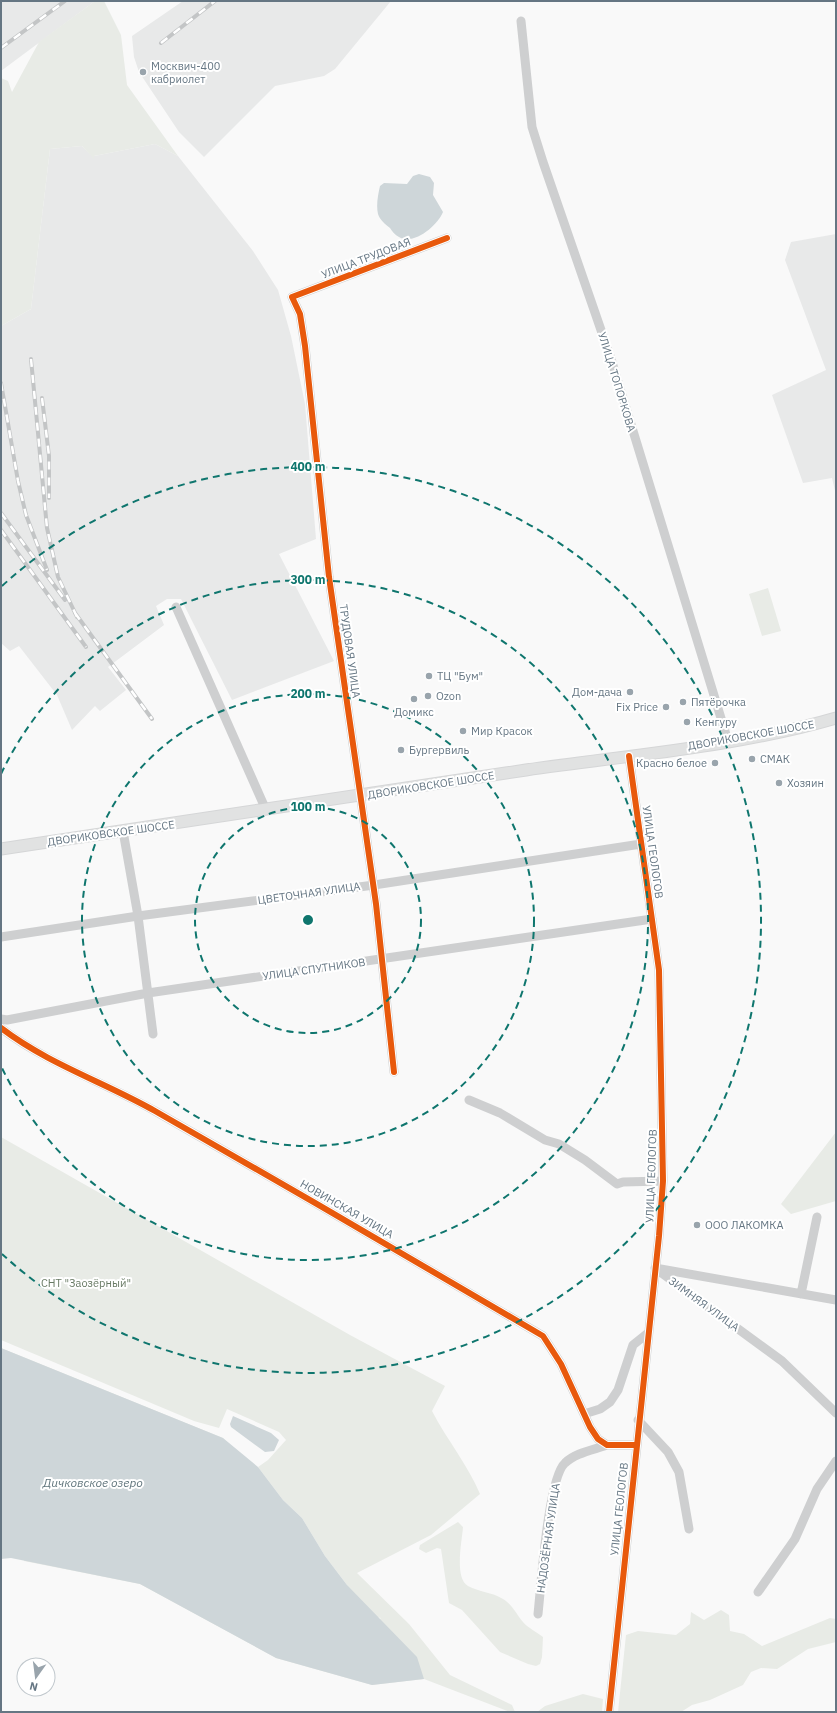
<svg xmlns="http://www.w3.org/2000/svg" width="837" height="1713" font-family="'IBM Plex Sans',sans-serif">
  <rect width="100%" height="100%" fill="#f9f9f9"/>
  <path fill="#e8e9e9" d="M1,1h94l-94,70z
    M183,1h208l-56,68 -11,7 -49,10 -71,71 -25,-25 -40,-60 -5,-15 -2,-21z
    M155,144l23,12 75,95 25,39 13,46 14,68 11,135 -37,15 55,107 -102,39 -51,-101h-14l-11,7 8,19 -56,42 18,23 -26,21 -5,-5 -23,24 -15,-35 -38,-49 -9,5 -9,-8v-317l30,-17 19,-160 32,-3 12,12v-2z
    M836,234v261l-4,-17 -29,5 -31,-88 54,-25 -41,-110 6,-18z"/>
  <path fill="#e8ebe6" d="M95,1h9l17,34 6,50 51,71 -23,-12 -61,12v3l-12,-13 -32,3 -19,160 -30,17v-248l7,3 4,11 27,-50z
    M768,588l13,43 -19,5 -13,-42z
    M836,1132v69l-45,13 -10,-10z
    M1,1137l349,198 95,51 -13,25c15,29 36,54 48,83l-49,41 -74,38 52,51 41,51 62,30 3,7h-5l-86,-33 -52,6 -96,-27 -136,-74 -116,-23 -23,-172v-41l222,90 137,195 21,-15 -21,-4 -13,-29 -22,-29 -23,-38 -19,-18 -25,-33 10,-7 18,-20 -7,-8 -52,-23 -8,19 -25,-7 -193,-81z
    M458,1522l5,5c-1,14 -9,51 5,59 11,6 24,6 35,13 10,6 13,15 20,23 5,6 14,10 20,15l-1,20 -2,7 -4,2 -8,-2 -28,-12 -38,-42 -13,-7 -8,-54 -4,-1 -11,5 -7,-4 1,-4z
    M721,1610l8,5 1,16 14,3 18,12 68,-28 6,1v23l-28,7 -31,20 -16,-1 -10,4 -8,13 -33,15 -18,5 -11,7h-63l8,-77 12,-4 38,4 14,-11 1,-12 13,8z
    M583,1694l20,5 -1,13h-65l8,-6z"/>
  <path fill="#ced6d9" d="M419,174l11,3 4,6 -1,12 10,17c-5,13 -29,34 -44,25 -4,-2 -7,-6 -9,-9 -5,-4 -10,-8 -12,-14 -2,-9 0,-19 2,-28l4,-3 23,1 6,-8z
    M1,1348l222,90 35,29 25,33 19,18 23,38 22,29 70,72 7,22 -52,6 -96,-27 -136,-74 -129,-26 -10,1z
    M233,1416l38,17 8,7 -5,11 -9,1 -34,-25 -1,-3z"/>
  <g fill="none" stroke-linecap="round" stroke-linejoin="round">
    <g stroke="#d5d6d7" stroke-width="13">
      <path id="major" d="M1,849c175,-25 350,-52 525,-79 103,-15 211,-23 310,-52"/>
    </g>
    <path stroke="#cecfd0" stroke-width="9" d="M521,21l11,106 11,35 68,197 117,382
      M176,607l90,203
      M123,831l15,85 15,118
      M1,937l137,-21 236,-31 267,-41
      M1,1019l6,1 141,-27 504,-74
      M1,1028c47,36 103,54 154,83 130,74 259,149 388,225l18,28 29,63 8,12 9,6h29
      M394,1072l-18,-168 -47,-327 -24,-231 -5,-32 -8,-17 155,-59
      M469,1100l31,13 45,27 14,4 26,16 32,24 6,-2 40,-1
      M801,1294l16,-77
      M836,1300l-181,-32 127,93 54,52
      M584,1414l16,-5 10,-7 8,-12 15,-45 15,-12
      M638,1420l30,32 11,20 10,57
      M758,1592l37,-53 22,-50 19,-28
      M538,1614c3,-27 10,-136 27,-151 10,-10 28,-13 42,-18
      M609,1712l50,-476 4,-55 -4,-211 -30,-214"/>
    <use href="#major" stroke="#e1e2e2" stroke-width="11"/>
    <g stroke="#c3c5c6" stroke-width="4">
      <path id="rail" d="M161,43l54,-42
        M1,48l64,-47
        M31,359l16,169 11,49 19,40
        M1,383l17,98 8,34 21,55
        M42,398l7,58v42
        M1,513l64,87
        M1,530l85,117
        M75,613l77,106"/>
    </g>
    <use href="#rail" stroke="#fff" stroke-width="2.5" stroke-dasharray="8" stroke-linecap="butt"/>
    <g stroke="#fff" stroke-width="8">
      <path id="cycleway" d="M1,1028c47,36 103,54 154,83 130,74 259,149 388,225l18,28 29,63 8,12 9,6h29
        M394,1072l-18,-168 -47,-327 -24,-231 -5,-32 -8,-17 155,-59
        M609,1712l50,-476 4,-55 -4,-211 -30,-214"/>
    </g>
    <use href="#cycleway" stroke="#e8590c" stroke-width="6"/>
  </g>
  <g fill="none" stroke="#0f766e" stroke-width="2" stroke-dasharray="7 5">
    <circle cx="308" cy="920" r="113"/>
    <circle cx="308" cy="920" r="226"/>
    <path d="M1 774A340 340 0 1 1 1 1066"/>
    <path d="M2 586A453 453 0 1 1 2 1254"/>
  </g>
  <g fill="#99a4ac" stroke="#fff" stroke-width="1.5">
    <circle cx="143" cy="72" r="4"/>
    <circle cx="429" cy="676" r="4"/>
    <circle cx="630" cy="692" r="4"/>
    <circle cx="428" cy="696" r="4"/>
    <circle cx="414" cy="699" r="4"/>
    <circle cx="683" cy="702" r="4"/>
    <circle cx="666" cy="707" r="4"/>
    <circle cx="687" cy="722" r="4"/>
    <circle cx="463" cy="731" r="4"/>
    <circle cx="401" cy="750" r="4"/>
    <circle cx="752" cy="759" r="4"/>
    <circle cx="715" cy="763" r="4"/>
    <circle cx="779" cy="783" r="4"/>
    <circle cx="697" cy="1225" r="4"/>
  </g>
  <g text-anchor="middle" stroke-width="4" stroke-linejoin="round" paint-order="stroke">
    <g font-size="11" fill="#657683" stroke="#fff" text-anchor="start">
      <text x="151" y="70">Москвич-400<tspan x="151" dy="13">кабриолет</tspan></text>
      <text x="437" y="680">ТЦ "Бум"</text>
      <text x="622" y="696" text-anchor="end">Дом-дача</text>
      <text x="436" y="700">Ozon</text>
      <text x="691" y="706">Пятёрочка</text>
      <text x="658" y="711" text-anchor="end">Fix Price</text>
      <text x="414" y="716" text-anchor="middle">Домикс</text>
      <text x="695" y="726">Кенгуру</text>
      <text x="471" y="735">Мир Красок</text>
      <text x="409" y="754">Бургервиль</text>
      <text x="760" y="763">СМАК</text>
      <text x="707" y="767" text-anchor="end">Красно белое</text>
      <text x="787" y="787">Хозяин</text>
      <text x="705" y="1229">ООО ЛАКОМКА</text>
    </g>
    <g font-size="11" fill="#657683" stroke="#fff">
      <text transform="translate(366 258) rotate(-21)" y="4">УЛИЦА ТРУДОВАЯ</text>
      <text transform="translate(617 382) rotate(73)" y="4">УЛИЦА ТОПОРКОВА</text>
      <text transform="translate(350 651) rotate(82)" y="4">ТРУДОВАЯ УЛИЦА</text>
      <text transform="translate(751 735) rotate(-10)" y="4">ДВОРИКОВСКОЕ ШОССЕ</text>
      <text transform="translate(431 785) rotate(-9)" y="4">ДВОРИКОВСКОЕ ШОССЕ</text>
      <text transform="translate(111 833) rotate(-8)" y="4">ДВОРИКОВСКОЕ ШОССЕ</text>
      <text transform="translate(653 852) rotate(82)" y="4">УЛИЦА ГЕОЛОГОВ</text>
      <text transform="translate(309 893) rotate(-8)" y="4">ЦВЕТОЧНАЯ УЛИЦА</text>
      <text transform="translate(314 969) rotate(-8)" y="4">УЛИЦА СПУТНИКОВ</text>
      <text transform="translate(651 1176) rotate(-88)" y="4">УЛИЦА ГЕОЛОГОВ</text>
      <text transform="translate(347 1209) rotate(30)" y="4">НОВИНСКАЯ УЛИЦА</text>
      <text transform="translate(704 1304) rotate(36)" y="4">ЗИМНЯЯ УЛИЦА</text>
      <text transform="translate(619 1509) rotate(-84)" y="4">УЛИЦА ГЕОЛОГОВ</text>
      <text transform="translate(548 1538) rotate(-82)" y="4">НАДОЗЁРНАЯ УЛИЦА</text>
    </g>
    <g font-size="11" fill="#687a64" stroke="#fff">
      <text x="86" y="1287">СНТ "Заозёрный"</text>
    </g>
    <g font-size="12" font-style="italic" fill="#60757c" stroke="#fff">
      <text x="93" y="1487">Дичковское озеро</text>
    </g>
  </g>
  <circle cx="308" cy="920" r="6" fill="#0f766e" stroke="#fff" stroke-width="2"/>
  <g font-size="12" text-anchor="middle" font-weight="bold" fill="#0f766e" stroke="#fff" stroke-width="4" stroke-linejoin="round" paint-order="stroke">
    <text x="308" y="471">400 m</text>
    <text x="308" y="584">300 m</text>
    <text x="308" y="698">200 m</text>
    <text x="308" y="811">100 m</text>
  </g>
  <rect width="837" height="1713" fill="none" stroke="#657683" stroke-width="4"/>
  <g transform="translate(36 1677) rotate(194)"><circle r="19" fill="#ffffff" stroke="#c1c8cd"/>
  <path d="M0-3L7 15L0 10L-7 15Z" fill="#99a4ac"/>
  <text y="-6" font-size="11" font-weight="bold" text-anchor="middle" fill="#657683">N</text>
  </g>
</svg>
